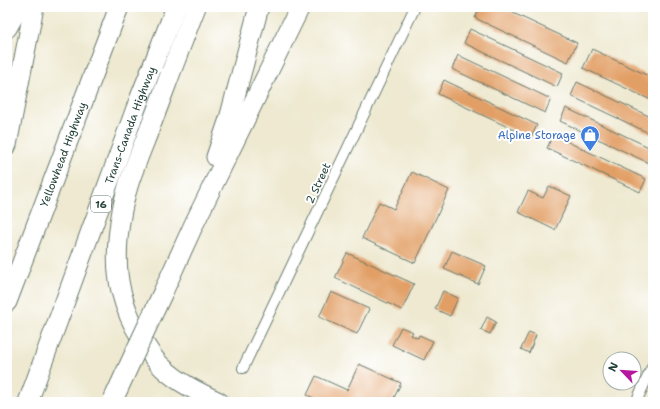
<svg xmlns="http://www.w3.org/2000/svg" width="660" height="409" font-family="'Shantell Sans',sans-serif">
  <rect width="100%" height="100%" fill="#fff"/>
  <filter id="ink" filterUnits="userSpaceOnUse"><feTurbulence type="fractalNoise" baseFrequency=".025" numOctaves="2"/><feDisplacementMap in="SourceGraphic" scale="8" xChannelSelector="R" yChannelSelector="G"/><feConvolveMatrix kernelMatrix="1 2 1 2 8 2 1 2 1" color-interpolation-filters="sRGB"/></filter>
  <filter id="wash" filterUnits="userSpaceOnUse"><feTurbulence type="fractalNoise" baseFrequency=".012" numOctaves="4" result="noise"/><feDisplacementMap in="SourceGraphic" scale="16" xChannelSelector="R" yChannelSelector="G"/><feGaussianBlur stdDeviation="0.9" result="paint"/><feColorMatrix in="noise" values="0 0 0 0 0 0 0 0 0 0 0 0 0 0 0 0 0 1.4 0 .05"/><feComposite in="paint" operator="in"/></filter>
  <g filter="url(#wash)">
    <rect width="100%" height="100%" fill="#eee9d0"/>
    <g id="blocks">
      <path fill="#e29f65" d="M480,7h20l77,36 -9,19 -93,-44z
        M470,29l93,44 -6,14 -93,-44z
        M592,49l61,29v23l-70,-33z
        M458,55l93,44 -6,14 -93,-44z
        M444,80l93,45 -6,13 -93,-44z
        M577,82l76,36v17l-82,-39z
        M566,108l87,41v16l-93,-44z
        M553,135l93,44 -6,13 -93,-44z
        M412,172l37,18 -34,73 -53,-25 17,-36 15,7z
        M549,186l22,10 -16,34 -37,-18 10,-21 15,7z
        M452,251l34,15 -8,18 -34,-15z
        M347,253l67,31 -12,26 -67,-32z
        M443,291l15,7 -8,18 -15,-7z
        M331,292l38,17 -12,25 -38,-17z
        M487,317l9,5 -6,12 -9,-4z
        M401,327l12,5 -2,3 7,3 1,-3 14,6 -9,19 -32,-15z
        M529,332l7,3 -7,18 -8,-4z
        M359,364l42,19 -9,19h-69l-16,-7 9,-19 31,14z"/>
    </g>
  </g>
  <g filter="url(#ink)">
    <use href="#blocks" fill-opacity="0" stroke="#67796b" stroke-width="1"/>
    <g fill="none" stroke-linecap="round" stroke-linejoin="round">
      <g stroke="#67796b" stroke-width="12">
        <path id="minor" d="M243,368l172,-361
          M636,402l17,-37"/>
      </g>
      <g stroke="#67796b" stroke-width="21">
        <g id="motorway">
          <path d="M196,7c-15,38 -29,76 -43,113 -8,21 -17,42 -24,63 -10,31 -16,75 -8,108 4,16 11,33 20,47 6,10 12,21 21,29 17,16 36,25 57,35"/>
          <path d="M7,28l12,-21"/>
          <path d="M7,145l27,-138"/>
          <path d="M216,157l13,-38 30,-112"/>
          <path d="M164,290l30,-66 106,-217"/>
          <path id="s1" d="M7,302l112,-295"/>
          <path id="s2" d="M28,402l111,-302 37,-93"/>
        </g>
      </g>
      <use href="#minor" stroke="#fff" stroke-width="10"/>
      <use href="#motorway" stroke="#fff" stroke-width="19"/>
      <g stroke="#67796b" stroke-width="21" stroke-linecap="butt">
        <path id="motorway-bridge" d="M113,400l51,-110"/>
      </g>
      <use href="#motorway-bridge" stroke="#fff" stroke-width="19"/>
    </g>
  </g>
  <defs>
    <g id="shop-pin" transform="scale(1)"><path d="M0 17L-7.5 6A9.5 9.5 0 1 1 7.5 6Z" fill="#3f7fe0" stroke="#fff"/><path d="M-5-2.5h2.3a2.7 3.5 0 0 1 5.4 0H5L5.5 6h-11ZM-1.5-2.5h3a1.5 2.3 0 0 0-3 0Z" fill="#fff"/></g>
  </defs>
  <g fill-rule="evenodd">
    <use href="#shop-pin" x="590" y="135"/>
  </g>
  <g text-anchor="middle" stroke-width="4" stroke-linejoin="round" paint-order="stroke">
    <rect fill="#fff" stroke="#627771" stroke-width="1" x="91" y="196" width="20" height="16" rx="3"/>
    <g font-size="10" font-weight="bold" fill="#1f3d34">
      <text x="101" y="208">16</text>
    </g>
    <g font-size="11" fill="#1f3d34" stroke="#fff">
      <text dy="4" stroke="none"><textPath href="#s2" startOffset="295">Trans-Canada Highway</textPath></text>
      <text dy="4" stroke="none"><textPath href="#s1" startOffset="158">Yellowhead Highway</textPath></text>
      <text transform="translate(318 183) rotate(-65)" y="4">2 Street</text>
    </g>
    <g font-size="11" fill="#366cbe" stroke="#fff" text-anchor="end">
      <text x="576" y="139">Alpine Storage</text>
    </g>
  </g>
  <rect width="660" height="409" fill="none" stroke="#fff" stroke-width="24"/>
  <g transform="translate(622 371) rotate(295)"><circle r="19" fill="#ffffff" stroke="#a5b1ae"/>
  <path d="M0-3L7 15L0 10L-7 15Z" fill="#b5179e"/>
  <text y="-6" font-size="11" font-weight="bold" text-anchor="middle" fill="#1f3d34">N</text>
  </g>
</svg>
